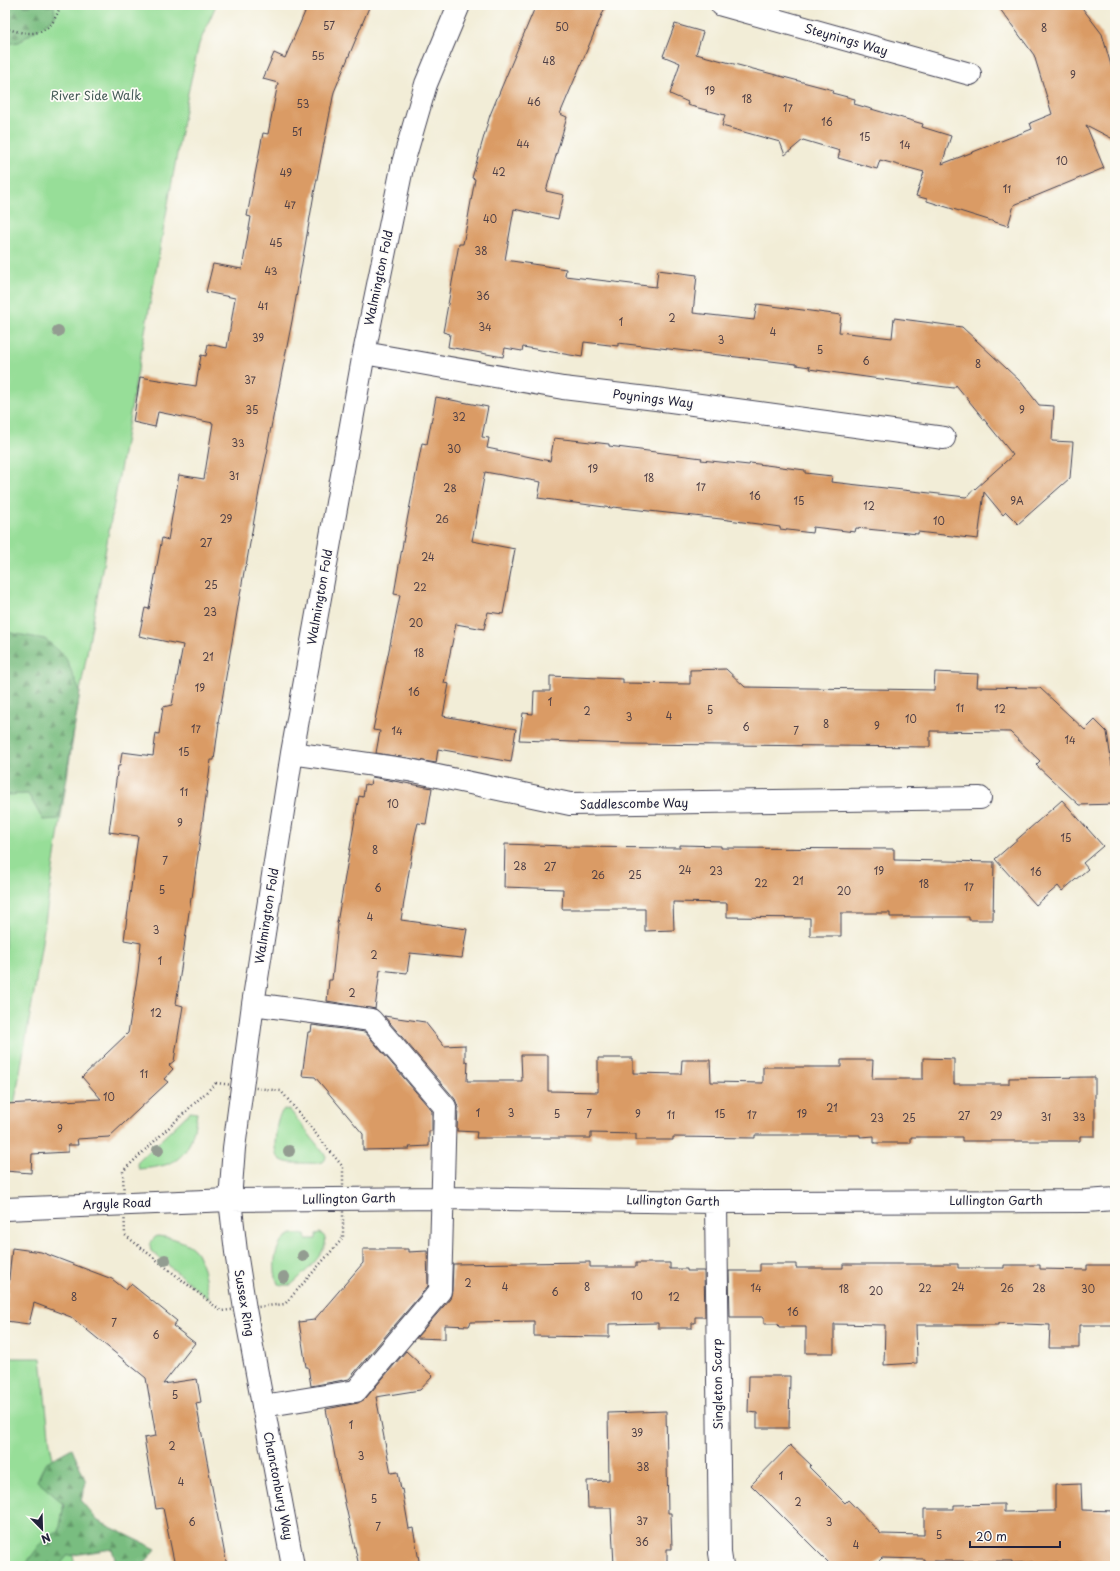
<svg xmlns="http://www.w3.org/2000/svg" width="1120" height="1571" font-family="'Playpen Sans',sans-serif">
  <defs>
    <pattern id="forest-firs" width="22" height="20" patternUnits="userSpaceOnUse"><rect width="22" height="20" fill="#79bd80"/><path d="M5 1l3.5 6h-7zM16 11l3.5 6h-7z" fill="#63996a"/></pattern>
  </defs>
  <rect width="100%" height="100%" fill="#fdfcf7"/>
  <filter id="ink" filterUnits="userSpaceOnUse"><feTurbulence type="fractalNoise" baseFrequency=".025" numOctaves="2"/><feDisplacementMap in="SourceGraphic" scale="8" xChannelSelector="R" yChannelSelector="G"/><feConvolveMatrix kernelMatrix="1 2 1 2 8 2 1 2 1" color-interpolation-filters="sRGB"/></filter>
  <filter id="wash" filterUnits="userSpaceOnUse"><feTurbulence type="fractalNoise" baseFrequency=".012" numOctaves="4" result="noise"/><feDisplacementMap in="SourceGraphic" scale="16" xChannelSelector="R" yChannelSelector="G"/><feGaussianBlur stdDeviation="0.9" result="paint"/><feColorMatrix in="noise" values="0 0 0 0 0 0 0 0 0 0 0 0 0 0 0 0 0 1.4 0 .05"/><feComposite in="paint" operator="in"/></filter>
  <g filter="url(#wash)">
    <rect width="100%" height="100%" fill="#f2edd7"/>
    <path fill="#97de98" stroke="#5c806a" d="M5,5h211l-17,39 -11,49 -108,599 -44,289 -31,176z
      M284,1109l6,1 36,46 -1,4 -2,2c-7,2 -15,1 -22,1 -26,1 -28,-8 -25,-31 1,-10 2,-16 8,-23z
      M190,1112l7,1c-7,42 -15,53 -58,56l-2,-6z
      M320,1233c20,10 -20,44 -29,52h-10l-3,-1c-6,-15 -5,-41 12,-49 4,-2 10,-1 15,0l1,4h10v-5z
      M157,1236c12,1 33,5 40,17 7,13 9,31 12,46l-58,-48c-2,-7 0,-11 6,-15z
      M5,1358h36l9,86 25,122h-70z"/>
    <path fill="url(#forest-firs)" stroke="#4e705e" d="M5,5h49l1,12 -36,25 -14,2z
      M5,632l40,7 20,17 15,36 -21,127 -16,1 -15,-26 -23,1z
      M72,1448l14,34 -5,19 17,20 58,28 -14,17h-25l-5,-17 -45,7 -8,10h-35l22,-29 13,-5 5,-28 -27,-23 8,-18z"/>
    <g id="blocks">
      <path fill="#da9b65" d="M308,5h62l-36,87 -20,102 -22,127 -25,127 1,1 -8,37 -14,80h-1l-27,157h1l-5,37h-3l-19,138h-1l-15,106 7,2 -9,55 -5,4 4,4 -9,10 4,3 -59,55 -32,2 1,6h-10v7l-36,2 -1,19 -26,-2v-67l96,-5 -19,-22 46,-44 10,-61 3,-29 -17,-3 14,-104 -29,-4 9,-66h2l2,-14 31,4 3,-23 3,1 4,-27 9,-2 11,-60 -44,-9 6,-28 4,1 13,-71 6,2 11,-65 25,4 9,-56 -55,-11 -3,15 -22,-5 7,-45 56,9 5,-31 5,1 2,-12 19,4 8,-50 -29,-6 7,-28 29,5 9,-52 -4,-1 16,-83 5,1 10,-51 -15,-4 11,-26 11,5z
        M536,5h70l-46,109 7,3 -21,74 18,4 -6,24 -44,-10 -9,51 61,9 -1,7 91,11 2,-17 39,5 -4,38 61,7 3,-16 84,11 -2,17 53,6 2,-20 68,9 59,55 18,23 15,1 -2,35 21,1 -3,36 -52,46 -12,-12 -3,3 -19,-23 -6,47 -60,-7v2l-62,-6 -1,4 -42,-5 -1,6 -32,-4v-2l-59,-8 -108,-12 -1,1 -74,-10 3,-16 -56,-10 -13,69 43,8 -12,65 -15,-2 -4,17 -28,-5 -12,59 5,1 -6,32 73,13 -5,33 -73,-13 -2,14 -60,-10 4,-22 -7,-1 27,-135 -6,-1 11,-63 17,-88 5,1 9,-47 52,10 -6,30 7,1 -2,10 63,13 4,-23 55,6v2l93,12 -1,2 48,5 1,-2 55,7v3l27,3 -1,6 135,15 47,-42 -57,-70 -2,3 -81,-10 -64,-9 1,-2 -14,-2v-1l-178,-21v3l-34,-4 -2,15 -59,-10 -1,4 -17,-3 -2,9 -55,-10 2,-13 -7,-2 16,-88h4l3,-15 9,-50 -3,-1 18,-63z
        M997,5h83l22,29 13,45v61l-29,-15 18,43 -90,37 -6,21 -81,-25v-2l-11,-3 8,-24 -44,-12 -3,9 -39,-11 2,-7 -37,-11 -18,15 -5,-13 -58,-16 3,-11 -38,-10 1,-3 -18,-8 10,-31 -17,-7 12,-32 28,8 -7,22 137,36 -1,3 23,6 -1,5 69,20 -1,3 29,9 -9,28 90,-35 -2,-6 22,-9 -18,-59z
        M726,669l19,18 189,3 1,-18 43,2 -1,13 63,1 45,42 10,-10 12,12 5,34 3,3v35l-36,1 -43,-40 4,-4 -30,-29 -80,-1v16l-302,-3 -109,-4 4,-27 10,1 1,-23h16v-15l73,3v4l67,1v-14z
        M372,777l60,11 -6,36 -8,-1 -3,12 -14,85 66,9 -5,29 -52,-5 -3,20 -27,-3 -5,39 -48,-8 2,-21h3l6,-56 -1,-1 22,-127 4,1 2,-13 5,1z
        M1062,800l41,46 -20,17 5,6 -26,22 -4,-5 -22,19 -41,-46z
        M505,844l61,2 -1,1 115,1v-3l41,1v2l173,1v11l100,2 -1,58h-24v-3h-79v-4h-49v23h-31v-18l-83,-1v-14l-54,-1 1,28 -29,1v-22h-83l1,-20 -59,-2z
        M384,1016l41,6 19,24 21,-1v16l3,1 -1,19h55l-1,-26h27v36l50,1v-34h35v15l48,1 1,-14h28l1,22 52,1v-16h78v-7h32l-1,19h51v-21l31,1v25h55v-6l86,-1v59h-15v5h-118v-4h-51v6h-37v-7l-14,1v-2h-105v3l-82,-1v3h-37v-6l-45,-1v5h-115l1,-6 -20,-1 1,-24 -3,-8z
        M312,1025l53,7 67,79v20h-3v15l-20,1 1,2 -47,1v-16l-48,-57 -13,-1 6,-44h3z
        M12,1248l29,4 71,27 14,11 5,-6 46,37 -4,5 22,17 -32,41 34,-5 4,23 -5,1 31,163h-52l-12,-58 -7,1 -12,-71 12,-2 -10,-58 -75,-61 -37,-14 -5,21 -23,-3 2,-12h-2z
        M363,1249h45v3l19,-1 1,35 -79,93 -38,7 -3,-19h-2l-7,-45 15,-2 49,-57z
        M590,1262v5h46v-4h34v6h17v2h17l1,46h-10v6h-3v5h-34v-5l-49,1v13l-75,-1v-15l-63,1 -2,4 -24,-1v14l-29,-1 34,-39 2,-8 1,-27z
        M760,1264h36v4h47v-4h115v4h46v-3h36v4l47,1v-5h28v60h-36v23h-30l1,-23 -52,-2v2h-82l1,38 -33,2 1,-40 -51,-1v29h-28v-26h-27l-1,-3h-14v-7h-34l-1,-46h31z
        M406,1351l27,25 -13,14 -44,7 15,76 7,-1 3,18 1,-1 7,40 4,-1 7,38h-61l-23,-104 -10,-53 32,-6 7,-4z
        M749,1376h41l-1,52h-32v-15l-9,-1z
        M666,1411l2,102h3l1,36h-5v15l-53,1 -3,-57h-23l-1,-27 22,-1 -1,-67z
        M790,1445l21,20 -2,2 36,36 3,-3 33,34 43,1v-26h30v-4l50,-1v8l51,-1v-26l26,-1 1,26 33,1v53h-28v-2l-54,2v-2l-21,1v-2h-88v-2l-42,-1 -8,8h-42l-81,-81z"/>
    </g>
  </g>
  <g filter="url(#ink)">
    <use href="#blocks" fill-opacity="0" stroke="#414052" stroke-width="1"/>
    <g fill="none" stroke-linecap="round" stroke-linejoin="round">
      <g stroke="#414052" stroke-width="24">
        <path id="minor" d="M722,5l248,69
          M364,353l199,35 93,11 288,39
          M292,753l117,17 161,34 410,-6
          M253,1004l118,16 74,87 -5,184 -84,100 -93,15
          M716,1202l4,351 2,13
          M5,1209l225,-9 213,-2 273,4 370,-1 29,-2
          M293,1566l-48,-257 -9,-57 -6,-52 4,-52 19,-144 39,-251 72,-400 39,-190 23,-79 33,-79"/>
      </g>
      <path stroke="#414052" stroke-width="2.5" stroke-dasharray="1 3" stroke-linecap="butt" d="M5,28c18,6 38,10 49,-8 3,-6 5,-9 6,-15
        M5,981l4,-1
        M216,1083l65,8 62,76v71l-58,66 -64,7 -96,-76 -2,-64z"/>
      <use href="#minor" stroke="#fff" stroke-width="22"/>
    </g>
    <g fill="#939c91">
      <circle cx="58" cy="331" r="6"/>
      <circle cx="158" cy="1150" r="6"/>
      <circle cx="289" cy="1151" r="6"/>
      <circle cx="303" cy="1256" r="6"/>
      <circle cx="165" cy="1260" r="6"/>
      <circle cx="284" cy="1277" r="6"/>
    </g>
  </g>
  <g text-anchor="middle" stroke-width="3.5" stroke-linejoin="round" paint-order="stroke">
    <g font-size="10" fill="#504046">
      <text x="329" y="30">57</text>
      <text x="562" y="31">50</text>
      <text x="1044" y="32">8</text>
      <text x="318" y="60">55</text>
      <text x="549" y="65">48</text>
      <text x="1073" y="79">9</text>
      <text x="710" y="95">19</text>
      <text x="747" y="103">18</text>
      <text x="534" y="106">46</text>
      <text x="303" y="108">53</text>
      <text x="788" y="112">17</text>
      <text x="827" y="126">16</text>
      <text x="297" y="136">51</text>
      <text x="865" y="141">15</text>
      <text x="523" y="148">44</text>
      <text x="905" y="149">14</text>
      <text x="1062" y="165">10</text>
      <text x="499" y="176">42</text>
      <text x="286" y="177">49</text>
      <text x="1007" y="193">11</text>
      <text x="290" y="209">47</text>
      <text x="490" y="223">40</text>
      <text x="276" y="247">45</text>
      <text x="481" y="255">38</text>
      <text x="271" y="275">43</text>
      <text x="483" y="300">36</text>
      <text x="263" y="310">41</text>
      <text x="672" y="322">2</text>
      <text x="621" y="326">1</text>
      <text x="485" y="331">34</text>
      <text x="773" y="336">4</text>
      <text x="258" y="342">39</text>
      <text x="721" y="344">3</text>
      <text x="820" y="354">5</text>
      <text x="866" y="365">6</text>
      <text x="978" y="368">8</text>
      <text x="250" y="384">37</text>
      <text x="252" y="414">35</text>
      <text x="1022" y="414">9</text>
      <text x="459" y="421">32</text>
      <text x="238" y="447">33</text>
      <text x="454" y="453">30</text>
      <text x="593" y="473">19</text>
      <text x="234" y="480">31</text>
      <text x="649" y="482">18</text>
      <text x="701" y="491">17</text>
      <text x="450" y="492">28</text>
      <text x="755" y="500">16</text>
      <text x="799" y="505">15</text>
      <text x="1017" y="505">9A</text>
      <text x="869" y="510">12</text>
      <text x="226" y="523">29</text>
      <text x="442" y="523">26</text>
      <text x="939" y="525">10</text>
      <text x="206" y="547">27</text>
      <text x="428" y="561">24</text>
      <text x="211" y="589">25</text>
      <text x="420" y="591">22</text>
      <text x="210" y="616">23</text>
      <text x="416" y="627">20</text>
      <text x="419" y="657">18</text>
      <text x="208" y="661">21</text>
      <text x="200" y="692">19</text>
      <text x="414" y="696">16</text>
      <text x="550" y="706">1</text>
      <text x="960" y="712">11</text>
      <text x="1000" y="713">12</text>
      <text x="710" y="714">5</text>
      <text x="587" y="715">2</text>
      <text x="669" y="720">4</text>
      <text x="629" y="721">3</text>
      <text x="911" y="723">10</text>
      <text x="826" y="728">8</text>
      <text x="877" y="730">9</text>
      <text x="746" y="731">6</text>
      <text x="196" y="733">17</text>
      <text x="397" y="735">14</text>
      <text x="796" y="735">7</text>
      <text x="1070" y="744">14</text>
      <text x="184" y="756">15</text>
      <text x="184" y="796">11</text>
      <text x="393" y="808">10</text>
      <text x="180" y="827">9</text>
      <text x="1066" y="842">15</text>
      <text x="375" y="854">8</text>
      <text x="165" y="865">7</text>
      <text x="520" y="870">28</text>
      <text x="550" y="871">27</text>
      <text x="685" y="874">24</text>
      <text x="716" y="875">23</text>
      <text x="879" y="875">19</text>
      <text x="1036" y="876">16</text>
      <text x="598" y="879">26</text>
      <text x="635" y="879">25</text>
      <text x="798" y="885">21</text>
      <text x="761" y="887">22</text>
      <text x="924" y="888">18</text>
      <text x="969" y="891">17</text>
      <text x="378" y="892">6</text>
      <text x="162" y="894">5</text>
      <text x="844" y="895">20</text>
      <text x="370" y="921">4</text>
      <text x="156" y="934">3</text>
      <text x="374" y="959">2</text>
      <text x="160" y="965">1</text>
      <text x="352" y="997">2</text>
      <text x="156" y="1017">12</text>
      <text x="144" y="1078">11</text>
      <text x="109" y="1101">10</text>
      <text x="832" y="1112">21</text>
      <text x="478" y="1117">1</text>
      <text x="511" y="1117">3</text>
      <text x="557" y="1118">5</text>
      <text x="589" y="1118">7</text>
      <text x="638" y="1118">9</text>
      <text x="720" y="1118">15</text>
      <text x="802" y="1118">19</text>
      <text x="671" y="1119">11</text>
      <text x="752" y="1119">17</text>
      <text x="964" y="1120">27</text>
      <text x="996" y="1120">29</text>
      <text x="1046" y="1121">31</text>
      <text x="1079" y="1121">33</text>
      <text x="877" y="1122">23</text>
      <text x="909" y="1122">25</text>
      <text x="60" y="1133">9</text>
      <text x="468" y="1287">2</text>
      <text x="505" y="1291">4</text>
      <text x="587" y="1291">8</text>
      <text x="958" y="1291">24</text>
      <text x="756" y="1292">14</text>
      <text x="925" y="1292">22</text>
      <text x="1007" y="1292">26</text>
      <text x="1039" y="1292">28</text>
      <text x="844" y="1293">18</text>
      <text x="1088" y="1293">30</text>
      <text x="876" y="1295">20</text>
      <text x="555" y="1296">6</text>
      <text x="637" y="1300">10</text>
      <text x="74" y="1301">8</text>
      <text x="674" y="1301">12</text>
      <text x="793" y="1316">16</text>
      <text x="114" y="1327">7</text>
      <text x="156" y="1339">6</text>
      <text x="175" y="1399">5</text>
      <text x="351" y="1429">1</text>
      <text x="637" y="1437">39</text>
      <text x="172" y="1450">2</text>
      <text x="361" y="1460">3</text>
      <text x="643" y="1471">38</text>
      <text x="781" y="1480">1</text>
      <text x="181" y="1486">4</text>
      <text x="374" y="1503">5</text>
      <text x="798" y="1506">2</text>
      <text x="642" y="1525">37</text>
      <text x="192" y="1526">6</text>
      <text x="829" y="1526">3</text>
      <text x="378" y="1531">7</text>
      <text x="939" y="1539">5</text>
      <text x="642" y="1546">36</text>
      <text x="856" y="1549">4</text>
    </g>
    <g font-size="12" fill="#22223b" stroke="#fdfcf7">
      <text transform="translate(846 40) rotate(16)" y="4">Steynings Way</text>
      <text transform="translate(379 278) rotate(-78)" y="4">Walmington Fold</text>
      <text transform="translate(653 399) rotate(7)" y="4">Poynings Way</text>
      <text transform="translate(320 597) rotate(-80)" y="4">Walmington Fold</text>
      <text transform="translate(634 804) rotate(-1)" y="4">Saddlescombe Way</text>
      <text transform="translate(267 916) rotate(-81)" y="4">Walmington Fold</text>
      <text transform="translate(349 1199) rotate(-1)" y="4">Lullington Garth</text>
      <text transform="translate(673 1201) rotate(1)" y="4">Lullington Garth</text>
      <text x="996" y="1205">Lullington Garth</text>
      <text transform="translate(117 1204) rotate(-2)" y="4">Argyle Road</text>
      <text transform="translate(244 1303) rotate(80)" y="4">Sussex Ring</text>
      <text transform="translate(718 1384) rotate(-91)" y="4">Singleton Scarp</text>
      <text transform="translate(278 1486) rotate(79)" y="4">Chanctonbury Way</text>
    </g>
    <g font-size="12" fill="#455a57" stroke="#fdfcf7">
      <text x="96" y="100">River Side Walk</text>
    </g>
  </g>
  <rect width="1120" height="1571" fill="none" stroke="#fdfcf7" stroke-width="20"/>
  <g transform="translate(42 1529) rotate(157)" stroke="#fdfcf7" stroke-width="3" paint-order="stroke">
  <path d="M0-3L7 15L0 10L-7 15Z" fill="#22223b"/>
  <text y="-6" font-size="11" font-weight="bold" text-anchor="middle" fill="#22223b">N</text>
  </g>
  <path d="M970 1541v6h90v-6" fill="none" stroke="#22223b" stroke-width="2"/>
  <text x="976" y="1541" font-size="12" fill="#22223b" stroke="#fdfcf7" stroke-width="3" paint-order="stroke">20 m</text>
</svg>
